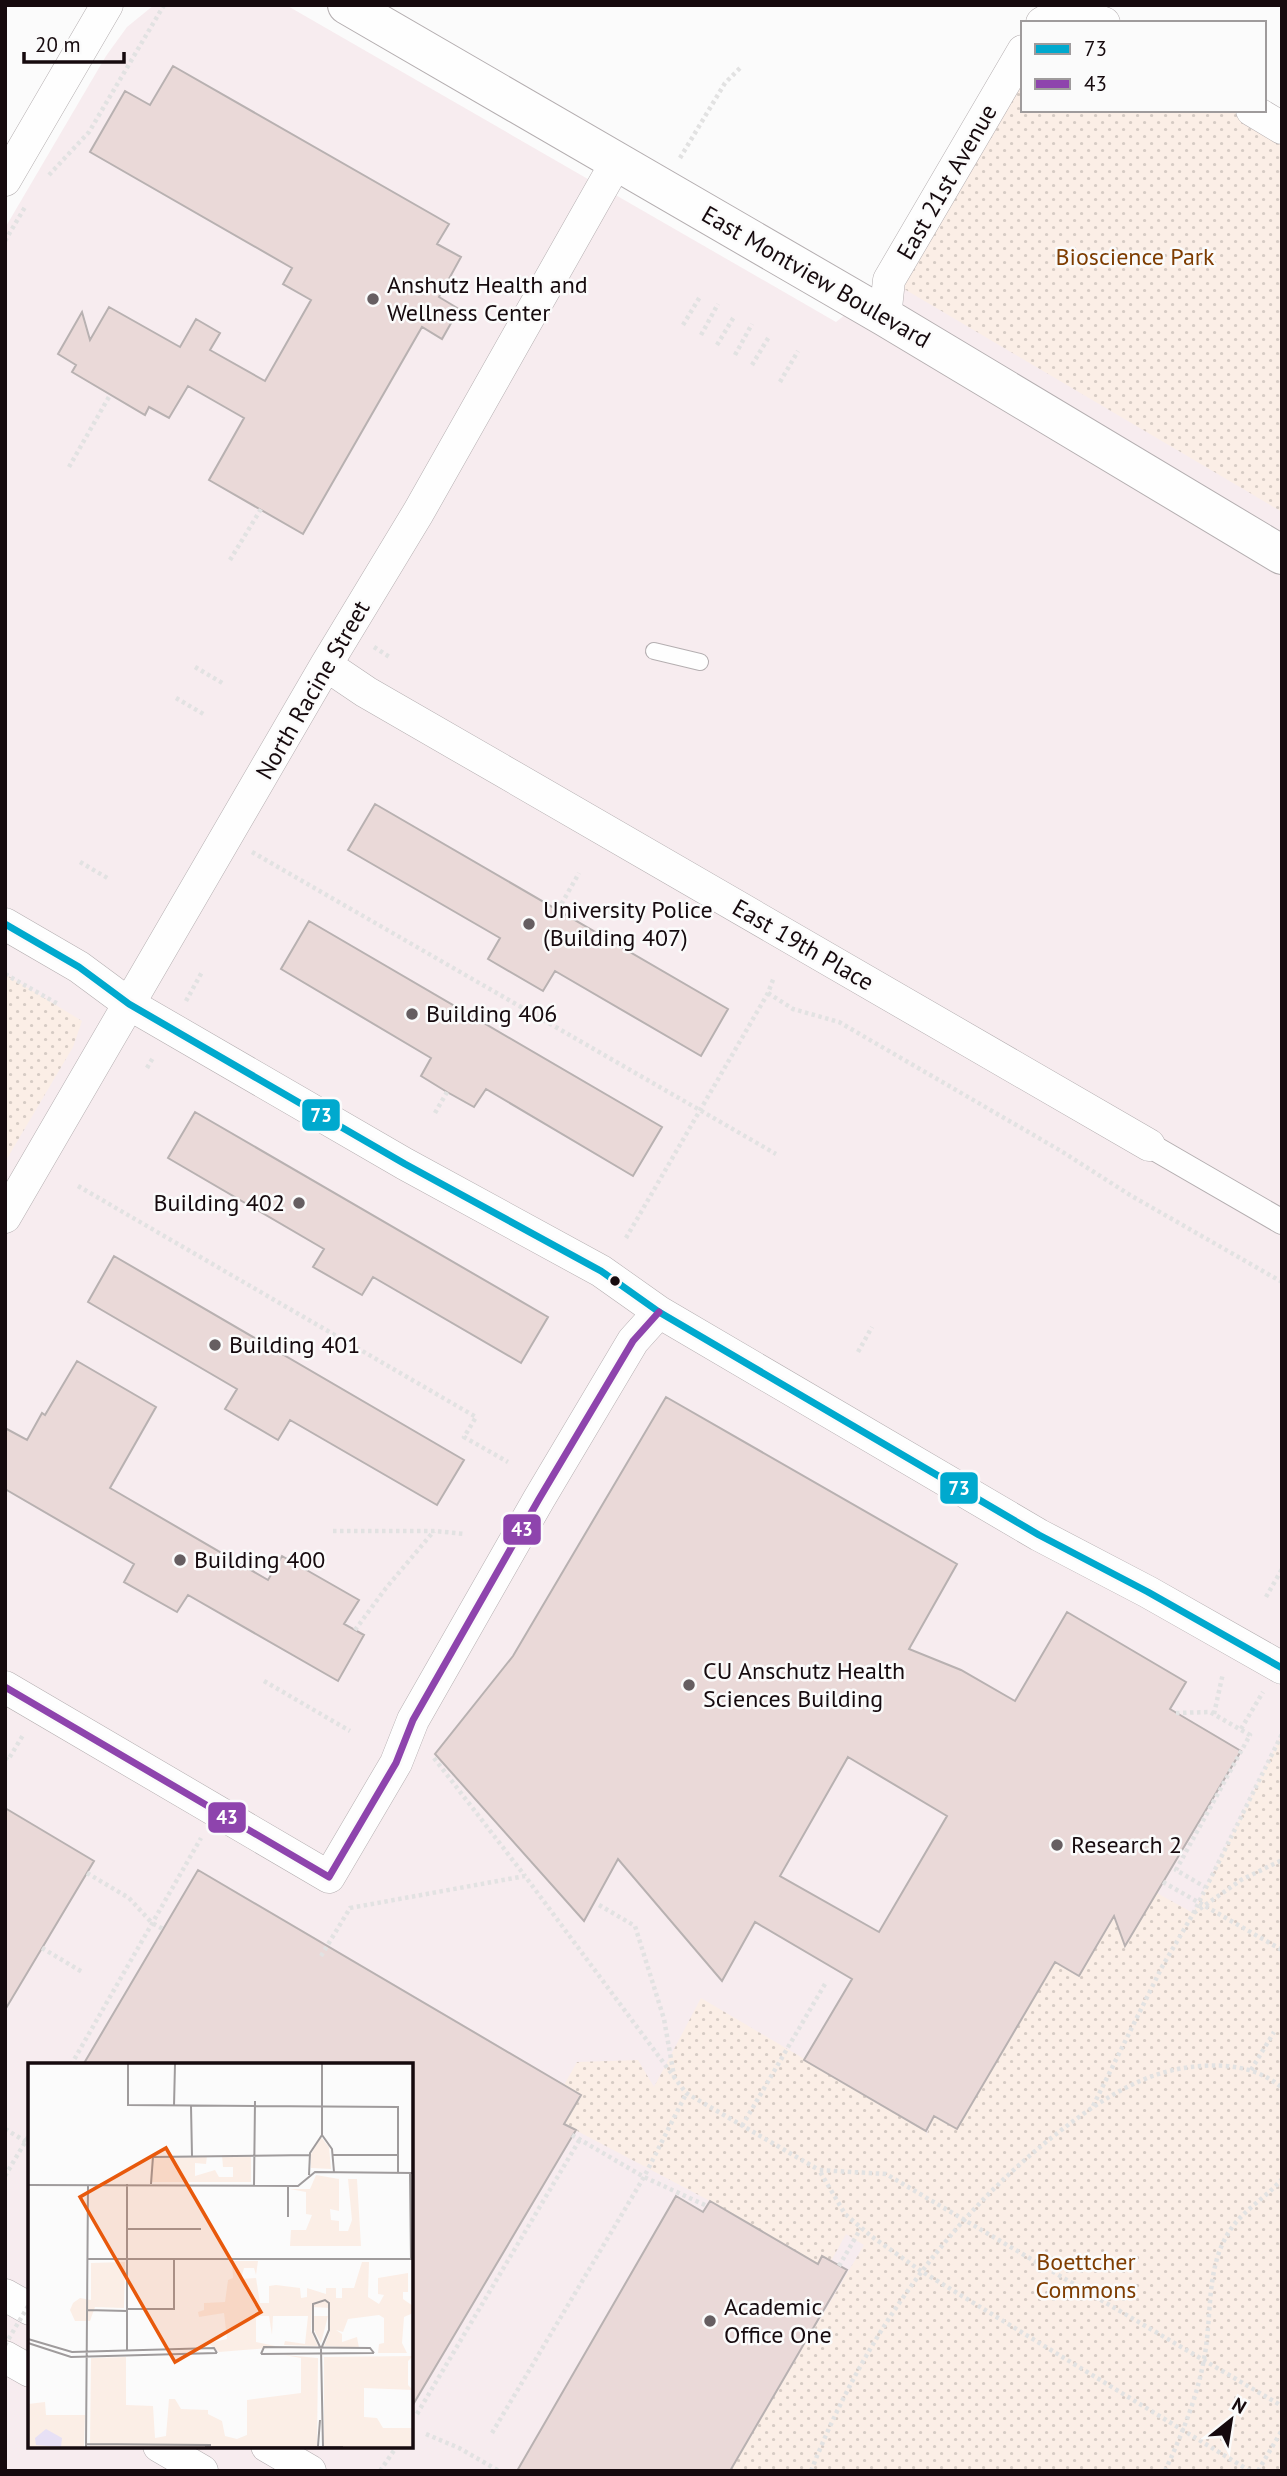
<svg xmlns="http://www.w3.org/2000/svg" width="1287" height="2476" font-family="'PT Sans',sans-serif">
  <defs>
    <pattern id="green-dots" width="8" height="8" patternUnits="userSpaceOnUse" patternTransform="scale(1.75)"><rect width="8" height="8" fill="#fbeee6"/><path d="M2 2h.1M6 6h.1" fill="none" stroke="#d6cbc4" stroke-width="1.8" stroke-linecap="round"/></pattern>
  </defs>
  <rect width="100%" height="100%" fill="#fbfbfb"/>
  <path fill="#f7ecef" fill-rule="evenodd" d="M154,5h132l550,317 53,-42 134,-170 259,7v2354h-1277v-2243l101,-172 21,-29zM30,2065h381v381h-381z"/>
  <path fill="url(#green-dots)" d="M1023,51v59h240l19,10v392l-393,-232z
    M5,974l77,47 -9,26 -68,115z
    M1282,1734v737h-552l134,-226 -18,-11 -15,27 -9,-5 -4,8 -108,-63 -146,-77 17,-29 -17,-10 13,-23 61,-2 16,27 47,-89 225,133v5l8,-20 23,13 98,-167 24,15 47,-80 21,12 10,-16 36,20z"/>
  <path fill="#ead9d8" stroke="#b8b1b1" stroke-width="2" fill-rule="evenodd" d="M173,66l276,158 -12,20 24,13 -22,40 20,12 -17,30 -20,-12 -119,207 -94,-54 35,-62 -56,-32 -19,32 -20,-11 -4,8 -73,-43 4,-7 -18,-11 24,-42 8,28 19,-33 71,40 16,-28 24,14 -10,17 55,31 46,-81 -28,-16 9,-16 -202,-116 35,-61 25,14z
    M375,804l353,205 -27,47 -146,-85 -12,20 -55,-32 12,-21 -152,-88z
    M309,921l353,206 -29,49 -147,-87 -12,18 -27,-15 -26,-16 10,-18 -150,-89z
    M195,1112l353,205 -27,46 -148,-86 -11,18 -49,-28 11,-18 -156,-91z
    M114,1256l350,204 -27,45 -147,-85 -12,20 -53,-31 12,-20 -149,-87z
    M77,1361l79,46 -46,81 158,92 14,-24 77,44 -15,24 20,11 -26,46 -150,-86 -11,17 -53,-30 10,-18 -129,-75v-61l22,12 15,-27 3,2z
    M666,1397l291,167 -48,85 52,21 54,31 52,-89 119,70 -16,27 71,42 -116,195 -11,-30 -35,60 -24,-14 -98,167 -23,-13 -8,15 -122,-71 48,-81 -97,-57 -33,59 -104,-122 -34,62 -149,-167 78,-98zM848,1757l99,59 -68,116 -99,-56z
    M5,1808l89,53 -89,149z
    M198,1870l383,225 -17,29 12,6 -165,278v-343h-328z
    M676,2196l27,16 7,-11 108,63 4,-8 25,14 -117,201h-213z"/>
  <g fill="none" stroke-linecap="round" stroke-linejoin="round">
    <g stroke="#b4aeb0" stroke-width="18">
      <path id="service" d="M654,651l46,11"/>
    </g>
    <g stroke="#b4aeb0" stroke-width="26">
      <path id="pedestrian" d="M1149,1145l133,77"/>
    </g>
    <g stroke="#b4aeb0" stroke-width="33">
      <path id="minor" d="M1042,23c21,-14 40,-8 62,0
        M1252,110l30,18
        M5,180l102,-175
        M885,317l4,-37 134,-229
        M326,665l40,27 137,79 646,374
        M5,924l74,43 50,37 276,160 196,107 58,41 380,223 109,57 134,76
        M5,1217l321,-552 92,-152 199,-352
        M5,1687l324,190 67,-114 17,-43 126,-221 94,-158 26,-29
        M5,2295l25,14
        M5,2357l25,14
        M159,2446l43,25
        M267,2446l43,25"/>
    </g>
    <g stroke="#b4aeb0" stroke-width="40">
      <path id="tertiary" d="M347,5l538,312 397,238"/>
    </g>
    <path stroke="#e2e2e2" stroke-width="4.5" stroke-dasharray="3.5 3.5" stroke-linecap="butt" d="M680,158l45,-75 15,-15
      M49,175l40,-43 75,-127
      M5,241l20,-34
      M683,325l18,-30
      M701,335l17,-31
      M717,345l18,-30
      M735,355l17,-31
      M752,365l18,-30
      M780,382l18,-31
      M69,467l41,-72
      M230,560l31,-51
      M374,647l17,11
      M195,667l29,17
      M176,698l29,17
      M252,852l524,302
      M80,862l29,17
      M558,910l21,-37
      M5,974l53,30
      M768,993l25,16 46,13 222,129 69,44 152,87
      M186,1001l16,-29
      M147,1068l7,-12
      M435,1113l12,-21
      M78,1186l398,231 -12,20 44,25
      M626,1238l142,-245 6,-16
      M858,1352l14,-25
      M333,1531h102l30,3
      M1266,1597l16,-28
      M355,1630l31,-42 48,-57
      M264,1681l86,50
      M1176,1713l34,-1 40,23 -74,135 29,17
      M1214,1714l9,-41
      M1241,1729l22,-37
      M5,1758l3,2 15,-25
      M434,1758l91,118
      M87,1873l42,25 23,25 11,6
      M599,1905l36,21 29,93 10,57
      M1194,1913l47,-33 41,-20
      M42,1948l42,25
      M321,1956l29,-48 175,-32 161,217 133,77
      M71,2065l130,-227
      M1251,2070l23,-38
      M1093,2106l69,-139 31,-53 89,-180
      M742,2126l83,-142
      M572,2135l72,42 63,29
      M5,2176l25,-42
      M839,2266l22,-38
      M417,2414l163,-275
      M492,2433l152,-256 42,-83
      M426,2434l33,14 40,23
      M380,2471l17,-25
      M811,2471c53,-135 140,-259 257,-346 36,-27 77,-53 123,-58 32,-4 66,-1 91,21
      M1165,2471c17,-37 32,-73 39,-112 8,-40 2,-87 22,-122 13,-25 38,-37 56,-58
      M1250,2471l-329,-200 -50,-35 -26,-22 -26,-44 67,4 396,232
      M1258,2471l24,-41"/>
    <use href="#service" stroke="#fefefe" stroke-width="16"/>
    <use href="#pedestrian" stroke="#fefefe" stroke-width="24"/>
    <use href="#minor" stroke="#fefefe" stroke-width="32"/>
    <use href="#tertiary" stroke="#fefefe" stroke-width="38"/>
    <path stroke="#e2e2e2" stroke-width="4.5" stroke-dasharray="3.5 3.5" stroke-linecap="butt" d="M1163,1882l119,68
      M5,2129l25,15
      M5,2345l25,-42"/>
    <g stroke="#fbfbfb" stroke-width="12">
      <path id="bus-1" d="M5,924l74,43 50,37 276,160 196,107 58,41 380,223 109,57 134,76"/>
    </g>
    <g stroke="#fbfbfb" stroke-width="12">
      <path id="bus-2" d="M5,1687l324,190 67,-114 17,-43 126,-221 94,-158 26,-29"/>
    </g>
    <use href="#bus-1" stroke="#00a9ce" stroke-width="7"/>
    <use href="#bus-2" stroke="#8e44ad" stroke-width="7"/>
  </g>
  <g fill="#665e61" stroke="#fbfbfb" stroke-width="2.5">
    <circle cx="373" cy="299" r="7"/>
    <circle cx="529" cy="924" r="7"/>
    <circle cx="412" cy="1014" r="7"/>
    <circle cx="299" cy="1203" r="7"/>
    <circle cx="215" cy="1345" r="7"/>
    <circle cx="180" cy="1560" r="7"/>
    <circle cx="689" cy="1685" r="7"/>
    <circle cx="1057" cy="1845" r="7"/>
    <circle cx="710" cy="2321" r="7"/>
  </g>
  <circle fill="#160a0e" stroke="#fbfbfb" stroke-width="2.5" cx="615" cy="1281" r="6"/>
  <g text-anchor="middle" stroke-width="5" stroke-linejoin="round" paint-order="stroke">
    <g font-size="24" fill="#160a0e" stroke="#fbfbfb">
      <text transform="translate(947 182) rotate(-60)" y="8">East 21st Avenue</text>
      <text transform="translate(816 277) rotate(30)" y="8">East Montview Boulevard</text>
      <text transform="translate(313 690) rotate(-60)" y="8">North Racine Street</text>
      <text transform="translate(803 945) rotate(30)" y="8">East 19th Place</text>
    </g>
    <g font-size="24" fill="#7e3c00" stroke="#fbfbfb">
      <text x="1135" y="265">Bioscience Park</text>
      <text x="1086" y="2270">Boettcher<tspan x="1086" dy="28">Commons</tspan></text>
    </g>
    <g font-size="24" fill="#160a0e" stroke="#fbfbfb" text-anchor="start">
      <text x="387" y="293">Anshutz Health and<tspan x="387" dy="28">Wellness Center</tspan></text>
      <text x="543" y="918">University Police<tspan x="543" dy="28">(Building 407)</tspan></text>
      <text x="426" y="1022">Building 406</text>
      <text x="285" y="1211" text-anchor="end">Building 402</text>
      <text x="229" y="1353">Building 401</text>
      <text x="194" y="1568">Building 400</text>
      <text x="703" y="1679">CU Anschutz Health<tspan x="703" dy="28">Sciences Building</tspan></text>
      <text x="1071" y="1853">Research 2</text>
      <text x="724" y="2315">Academic<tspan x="724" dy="28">Office One</tspan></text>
    </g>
  </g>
  <g transform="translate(28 2063)">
    <rect width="385" height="385" fill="#fbfbfb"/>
    <path d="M293,74l8,10 2,22 -20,-1v-14zM194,92h29v27h-101l1,-24 56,-2 -1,8 -11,-1v13l20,-6 4,7h14v-10h-10zM288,112l23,4v32l-9,-2 1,11 8,1v10h9l4,-11 -4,-41h9l4,67h-71l1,-16h15l6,-15 -6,-1v-22l-16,-3h20zM204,198h26l-2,14 -2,-7h-10l-3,11 15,-1 4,25h9v-17l7,-1 24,3 1,10 6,-1v-9l19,6v-6h10v10h6v-10h12l8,-26h7l-1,35 11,7 5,-9 -6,-1v-16l30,-5v19h-5v7l10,7v7l-9,4 -2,26 5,10h-29l1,-9 5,-1v-25l-5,-3 -31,4 -5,13 -7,-2 6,4v8l15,-5 2,11 -35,-2 6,-14v-24l-18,-1 -1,24 7,15 -34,-1 1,-4 20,3 3,-28h-35l-1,19 -3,-19h-9l-4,2v24l24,5 -61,5 -11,-9 19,-4 -3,-26 -25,4 -1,-5 6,-2v-7l21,-1 3,-22 5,-2zM97,199l-1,46 -29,-1 -5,14h-15l-5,-11 3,-7 7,-5 11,2v-37zM286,253h14l-7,27 -7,-13zM256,292l34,3 -1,89h-227l1,-89 35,-1v48l27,1 2,32 11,-2 3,-37h6l6,10 27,1v4l14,7 3,15 12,3 10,-4v-35l54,-7v-35zM385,293l-5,5v24l5,5 -49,-2v29l13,1 6,10h30v19h-89v-90zM17,339l1,13h39l-1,32h-56v-43z" fill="#fbeee6"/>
    <path d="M18,366l16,9 -1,9 -25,-2 -1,-7z" fill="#e7e0f5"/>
    <path fill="none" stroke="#9f9b9c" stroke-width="2" d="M100,1v41l270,2v66M146,43l1,-42M163,43l1,50M294,72l10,14 2,23M305,92h65M382,110l1,86M281,112l1,-22 12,-18v-71M123,121l2,-27 157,-2M0,122l270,1 17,-14 98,1M226,123l1,-85M260,154v-31M100,166h73M59,196h326M99,246h47v-50M59,247l40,1M0,276l44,13 142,-4 3,5M0,280l43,14 146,-4M293,286l8,-19v-27l-4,-3 -12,4v28l8,17 2,98M99,288v-167M233,291l3,-7 106,1 4,5M233,291l113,-1M58,381l125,1M290,383l2,-26M58,384l2,-262M177,384h138"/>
    <path fill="#e8590c" fill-opacity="0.15" stroke="#e8590c" stroke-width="3.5" d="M138,85l95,164 -86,50 -95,-165z"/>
    <rect width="385" height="385" fill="none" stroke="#160a0e" stroke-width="3.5"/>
  </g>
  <g stroke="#fbfbfb" stroke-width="2.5">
    <rect x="301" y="1098" width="40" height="34" rx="7" fill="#00a9ce"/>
    <rect x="939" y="1471" width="40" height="34" rx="7" fill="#00a9ce"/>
    <rect x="502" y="1513" width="40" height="33" rx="7" fill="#8e44ad"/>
    <rect x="207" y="1801" width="40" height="33" rx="7" fill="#8e44ad"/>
  </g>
  <g font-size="19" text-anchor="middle" font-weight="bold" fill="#fff">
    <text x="321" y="1122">73</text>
    <text x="959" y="1495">73</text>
    <text x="522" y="1536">43</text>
    <text x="227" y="1824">43</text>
  </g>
  <rect width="1287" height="2476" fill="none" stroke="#160a0e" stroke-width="14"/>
  <rect x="1021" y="21" width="245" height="91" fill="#fbfbfb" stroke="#9f9b9c" stroke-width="2"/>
  <rect x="1035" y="44" width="35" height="10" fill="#00a9ce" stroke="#9f9b9c" stroke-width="2"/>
  <text x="1084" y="56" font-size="21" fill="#160a0e">73</text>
  <rect x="1035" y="79" width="35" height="10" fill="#8e44ad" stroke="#9f9b9c" stroke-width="2"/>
  <text x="1084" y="91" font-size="21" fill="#160a0e">43</text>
  <g transform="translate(1231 2420) rotate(30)" stroke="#fbfbfb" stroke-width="5" paint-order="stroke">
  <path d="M0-5L12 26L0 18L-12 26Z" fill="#160a0e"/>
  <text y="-10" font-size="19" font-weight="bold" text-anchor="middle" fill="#160a0e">N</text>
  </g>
  <path d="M24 52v10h100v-10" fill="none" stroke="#160a0e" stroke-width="3.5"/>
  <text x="35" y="52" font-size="21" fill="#160a0e" stroke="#fbfbfb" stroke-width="5" paint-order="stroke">20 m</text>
</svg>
